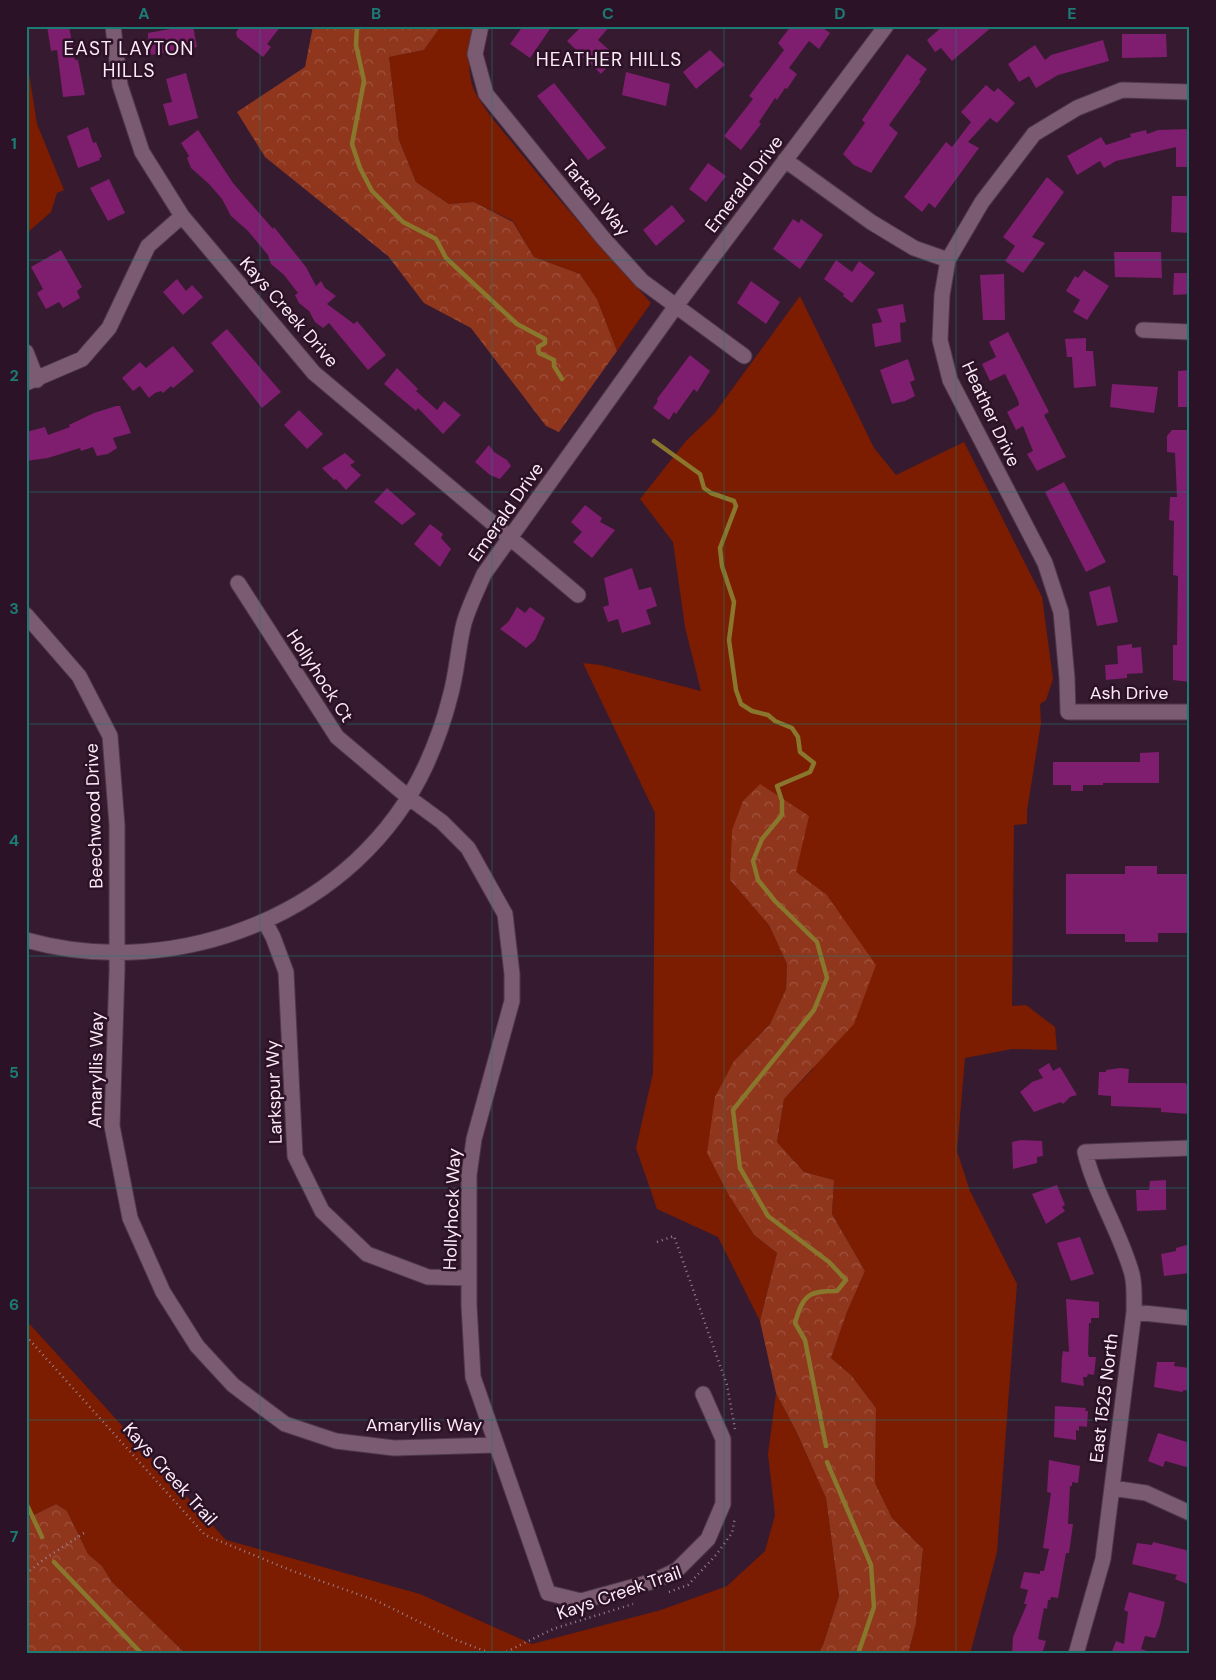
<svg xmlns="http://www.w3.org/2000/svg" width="1216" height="1680" font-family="'DM Sans',sans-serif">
  <defs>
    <pattern id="forest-crowns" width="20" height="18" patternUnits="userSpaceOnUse" patternTransform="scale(1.25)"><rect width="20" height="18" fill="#90361d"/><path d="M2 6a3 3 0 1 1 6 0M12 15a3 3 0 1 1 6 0" fill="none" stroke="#a0533f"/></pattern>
  </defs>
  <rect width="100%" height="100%" fill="#361b30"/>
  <path fill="#7c1c00" d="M441,26h33c-5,19 -8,45 0,64 11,22 30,42 45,61 42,52 87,102 132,152l-34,48 -20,-52 -17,-25 -46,-17 -21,-36 -39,-19 -25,2 -33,-22 -17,-42 -10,-83 35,-7z
    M26,54l11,70 27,66 -7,3 -6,19 -25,22z
    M800,296l74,152 22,27 68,-33 78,155 11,82 -7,21 -6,4 1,19 -14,88v13l-13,1 -2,181 14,-1 29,22 2,23 -45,-1 -47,9 -8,93 13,40 47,93 -20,268 -27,102h-62l8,-30 7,-75 -31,-31 -17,-35 1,-75 -25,-33 -20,-17 16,-46 18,-41 -33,-57 2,-34 -30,-8 -27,-30 7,-43 29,-30 13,-175 -31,-22 -65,8 39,45 18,39 -1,25 -16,35 -36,37 -27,91 21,42 26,41 23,18 -17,68 -42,-84 -61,-28 -21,-61 17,-75 2,-260 -72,-150 17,2 101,26 -16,-64 -12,-85 -33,-43 46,-58 28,-27z
    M26,1320l200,220 194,54 112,50 129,-34 66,-24 38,-35 10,-36 -7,-61 8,-61 21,40 29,65 13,98 -16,49 -5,9h-632l-74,-72 -10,-16 -14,-12 -21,-43 -11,-7 -30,15z"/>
  <path fill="url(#forest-crowns)" d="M313,26h128l-17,24 -35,7 10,83 17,42 33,22 25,-2 39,20 21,35 46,17 17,25 20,52 -58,81 -13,-6 -75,-98 -47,-25 -36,-47 -123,-99 -28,-45 68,-45z
    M760,784l49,32 -13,56 30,22 50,71 -22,59 -70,75 -7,43 27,30 30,8 -2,34 33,57 -18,41 -16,46 20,17 25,33 -1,75 17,35 31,31 -7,75 -8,30h-90l5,-9 16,-49 -13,-98 -29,-65 -21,-40 -16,-72 17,-68 -23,-18 -26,-41 -21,-41 8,-56 19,-36 36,-37 16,-35 1,-25 -18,-39 -39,-45 2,-50 11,-29z
    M56,1504l11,7 21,43 14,12 10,16 74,72h-160v-135z"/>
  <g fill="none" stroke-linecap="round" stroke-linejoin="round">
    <path stroke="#88772c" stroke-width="4.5" d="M357,26l-1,19 8,36 -12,63 8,24 12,23 31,31 33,17 10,19 71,66 28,15v4l-7,4 1,6 15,7v6l8,13
      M654,441l46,33 4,14 7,5 23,8 2,5 -16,42 2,18 12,36 -5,38 7,50 5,14 11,7 16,4 7,6 17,7 6,9 2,15 14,11 -4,9 -33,14 5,15v14l-20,24 -9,22 5,19 17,21 42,41 10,36 -13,32 -81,100 7,58 28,48 61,46 17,18 -9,11c-29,0 -34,4 -42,32l10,17 21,106
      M827,1462l44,103 3,42 -16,47
      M26,1503l16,34
      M54,1562l88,92"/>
  </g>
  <path fill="#7f1d6e" d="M47,26h22l6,34h3l7,35 -22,2 -6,-47 -6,1z
    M187,26h6l4,21 -46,8 -3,-11v-11z
    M241,26h40l-14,18 4,3 -8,10 -26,-20 -1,-5z
    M523,26h29l-22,32 -20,-14z
    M582,26h28l-12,14 19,17 -16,17 -34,-33z
    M791,26h29l10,7 -11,16 -10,-8 -20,27 8,6 -10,15 -2,-1 -8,12 -2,-2 -16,24 2,2 -20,26 -17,-14 29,-37 -4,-3 35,-46 -6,-7z
    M943,26h50l-41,35 -11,-13 -6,4 -8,-12z
    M1122,34h44l1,23 -45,1z
    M1103,40l6,21 -51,14 -22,13 -7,-12 -10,6 -11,-18 27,-19 10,15 6,-5z
    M710,50l15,15 -29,24 -13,-17z
    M907,54l20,15 -8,11 2,1 -32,44 9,8 -27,40 -17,-8 -11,-11 22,-31 -3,-3z
    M626,72l44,12 -4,22 -44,-11z
    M186,73l12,45 -29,8 -6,-22 9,-2 -6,-23z
    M554,83l52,65 -18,12 -51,-64z
    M986,85l8,7 4,-4 17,15 -18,20 -7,-5 -22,24 11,6 -44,60 -6,-5 -7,9 -18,-15 42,-55 6,5 19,-25 -10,-10z
    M88,127l5,16 3,-1 6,15 -3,1 1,2 -22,8 -11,-32z
    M1190,129v38h-14v-20l-60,14 -12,7 -4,-7 -23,14 -10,-19 34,-19 5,8 25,-8 -1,-3 16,-4 1,4 11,-4z
    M198,130l35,53 40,46 1,-2 32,40 10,19 5,-5 4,7 11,8 -9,8 27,20 3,-3 29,34 -18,15 -39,-47 -6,5 -8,-6 -6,-11 -10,-8 -4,-8 3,-2 -14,-18 -13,-11 -3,-9 -20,-24 -17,-15 -9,-17 -13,-15 -18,-16 -4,-10 2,-2 -8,-13z
    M708,163l18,13 -20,26 -17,-13z
    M1047,177l17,15 -32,45 13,6 -22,30 -18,-12 10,-15 -12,-9z
    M109,179l16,34 -17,8 -18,-33z
    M1172,196h18v37l-19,-1z
    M672,205l13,16 -29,25 -13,-16z
    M793,219l6,4 2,-4 22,16 -23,34 -27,-20z
    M61,250l21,37 -5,4 3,7 -17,10 -4,-6 -13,7 -9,-16 6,-4 -12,-22z
    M1114,252h47l1,26 -47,-1z
    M836,260l16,12 7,-11 16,12 -23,30 -9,-7 1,-2 -20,-15z
    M1084,270l25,16 -22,34 -14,-8 7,-12 -14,-9 9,-15 3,2z
    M1174,273h16v21l-17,1z
    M1004,274l1,46h-22l-3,-45z
    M177,279l9,12 6,-6 11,12 -20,18 -20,-23z
    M751,281l29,21 -14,22 -29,-21z
    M903,304l3,18 -6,1 1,19 -26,5 -3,-23 10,-2 -5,-13z
    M227,329l54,63 -19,16 -51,-65z
    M1008,332l41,80 -5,3 22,42 -29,14 -10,-17 6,-3 -10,-25 -7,4 -9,-18 12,-7 -1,-5 -13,-26 -15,7 -8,-17 14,-7 -7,-15z
    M1086,338v13h7l3,35 -22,2 -2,-31h-5l-2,-18z
    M173,346l21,25 -21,17 -2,-2 -8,7 -2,-2 -6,2 -6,5 -9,-12 -7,5 -11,-13 18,-16 6,6z
    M690,355l20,16 -13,21 -3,-3 -18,25 -2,-2 -5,8 -16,-12 5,-7 -1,-2z
    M908,359l7,21 -5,2 5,14 -10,5 -13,3 -12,-34z
    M397,368l21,21 -2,2 21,19 7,-9 17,14 -18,19 -25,-26 -2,3 -32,-27z
    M1190,370v37h-12v-36z
    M1112,384l46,3 -4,26 -44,-6z
    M116,406h4l11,27 -18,5 4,10 -9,6 -11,2 -4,-9 -12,4 -1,-3 -32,10 -22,3v-29l19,-5 3,8 22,-8 -1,-2 25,-12z
    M299,410l24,24 -16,15 -23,-24z
    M1172,430h18v252l-17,-2v-35h4l1,-69 -5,-1 1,-54 -5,-1 1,-23h7l-2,-44 -8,-1v-16z
    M489,445l5,7 13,8 4,6 -11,13 -10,-4 -15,-13z
    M345,453l10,9 -5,3 11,10 -15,15 -10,-11 -2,1 -12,-12z
    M1064,482l42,80 -20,10 -41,-80z
    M387,488l29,26 -14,11 -28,-23z
    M585,505l17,13 -2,4 15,8 -23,28 -19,-16 9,-10 -11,-10z
    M430,524l13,10 -2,4 10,11 -11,18 -26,-23z
    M632,568l7,22 12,-3 6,19 -11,4 5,14 -29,9 -4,-14 -10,3 -5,-15 6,-2 -5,-27z
    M1110,586l8,36 -21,4 -8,-34z
    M517,607l8,6 5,-6 15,11 -10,22 -9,8 -26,-19 9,-8z
    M1132,644v4l9,-1 2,26 -16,1v4l-21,2 -1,-15 13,-1 -1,-18z
    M1159,752v31h-56v2h-20v6h-12v-6h-18v-23h87v-9z
    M1125,866h32v8h33v59h-32v9h-33v-8h-59v-60h59z
    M1049,1063l4,8 7,-4 17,28 -7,2 -7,7 -2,-2 -27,10 -14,-20 12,-10 11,-4 -5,-8z
    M1120,1068l9,1 -1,14h58l3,11 1,20 -29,-2v-4l-50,-2v-10l-13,-1 1,-23h7v-2z
    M1021,1140l21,1 1,15 -6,1v6l-24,6 -1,-27z
    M1166,1180v30l-29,1 -1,-21h13l1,-9z
    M1057,1185l8,20 -3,2 3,4 -19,13 -14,-30z
    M1080,1237l14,37 -23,7 -14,-38z
    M1190,1244v29l-26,3 -3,-22 15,-3v-3z
    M1066,1299l33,3v16h-8v5h-2l-1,31 1,3h7l-2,18 -6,-1 -1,3h-4l1,9 -23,-4 1,-25 1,-6 6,1z
    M1157,1362h18l-1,4 16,2v23l-6,-1 -2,2 -28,-5z
    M1055,1406l31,2 -1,3h3l-1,16 -8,-1v5l-3,-1v10l-22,-3z
    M1158,1433l32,10v25l-25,-7 -2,6 -15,-6z
    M1049,1460l31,6 -2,17 -6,-1v4h-2l-2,38h5l-4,29h-3l-8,45 -7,-1 -1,3h-2l-1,9 -3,-1 -6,31 8,2 -4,13h-30l1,-17 14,-33h-3l4,-14 -8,-2 4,-16 16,2v-3h4l5,-22 -6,-1 8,-55 -4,-1z
    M1153,1542l37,9v34l-15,-6 2,-4 -45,-11 5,-21 15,2z
    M1129,1592l36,10 -5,23 -5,13 -10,-2 -4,13 6,2v3h-36l5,-13 8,3 4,-32 -4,-2z"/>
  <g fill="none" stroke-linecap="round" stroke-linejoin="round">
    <g stroke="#4e3849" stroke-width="17">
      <path id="minor" d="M113,26l7,59 22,67 40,64 132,157 264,222
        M481,26l-6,28 11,40 117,144 39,43 102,75
        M1190,92l-68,-2 -45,18 -43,26 -52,68 -34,58 -6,35 -2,45 10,40 95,183 16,49 6,66 1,34h122
        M785,160l86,62 43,26 34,12
        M1143,330l47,2
        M26,352l11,28
        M26,383l56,-24 27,-31 39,-82 34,-30
        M238,583l99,154 71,60 34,25 26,26 37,66 7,60v27l-38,138 -5,36v130l4,72 75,216 33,8 73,-20 23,-11 31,-31 15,-35v-65l-20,-45
        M26,615l53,61 31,60 7,89v145l-5,156 18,92 33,74 34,54 36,39 52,39 51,17 58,7 102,-3
        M265,922l8,15 13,35 9,184 27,55 45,43 61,23 41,1
        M26,940c153,43 332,-28 400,-175 10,-22 18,-44 24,-68 7,-24 8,-50 14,-74 5,-17 13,-33 20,-49l192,-268 210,-280
        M1134,1312l56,6
        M1112,1488l34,5 44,20
        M1076,1654l27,-95 31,-247c0,-12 1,-26 -2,-38 -12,-43 -37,-80 -47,-122l105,-4"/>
    </g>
    <path stroke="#988192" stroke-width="2.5" stroke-dasharray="1 4" stroke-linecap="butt" d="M657,1242l17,-6 53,149 8,44
      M26,1336l179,199 85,35 87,31 79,39 37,14
      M26,1574l17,-14 44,-29
      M669,1592l19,-7 28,-30 16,-22 3,-16
      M502,1654l51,-25 80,-25"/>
    <use href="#minor" stroke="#7b5b72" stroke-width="15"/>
  </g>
  <path fill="none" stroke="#1b7c75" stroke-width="1" stroke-opacity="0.55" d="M260,26v1628M492,26v1628M724,26v1628M956,26v1628M26,260h1164M26,492h1164M26,724h1164M26,956h1164M26,1188h1164M26,1420h1164"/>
  <g text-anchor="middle" stroke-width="5" stroke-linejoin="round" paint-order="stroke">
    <g font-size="18" fill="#fdebf8" stroke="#2c1226">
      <text transform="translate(744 184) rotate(-53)" y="6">Emerald Drive</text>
      <text transform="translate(596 198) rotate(50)" y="6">Tartan Way</text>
      <text transform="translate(289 312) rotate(49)" y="6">Kays Creek Drive</text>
      <text transform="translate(991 414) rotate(65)" y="6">Heather Drive</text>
      <text transform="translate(506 512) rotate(-55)" y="6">Emerald Drive</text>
      <text transform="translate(320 676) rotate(57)" y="6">Hollyhock Ct</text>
      <text x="1129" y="699">Ash Drive</text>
      <text transform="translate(94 816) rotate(-92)" y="6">Beechwood Drive</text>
      <text transform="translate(96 1070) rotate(-89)" y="6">Amaryllis Way</text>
      <text transform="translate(274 1092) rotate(-92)" y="6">Larkspur Wy</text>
      <text transform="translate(452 1209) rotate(-88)" y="6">Hollyhock Way</text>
      <text transform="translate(1104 1398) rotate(-83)" y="6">East 1525 North</text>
      <text x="424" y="1431">Amaryllis Way</text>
      <text transform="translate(170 1474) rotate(48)" y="6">Kays Creek Trail</text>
      <text transform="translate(619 1593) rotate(-19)" y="6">Kays Creek Trail</text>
    </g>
    <g font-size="19" letter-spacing="1" fill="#fdebf8" stroke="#2c1226">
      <text x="129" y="55">EAST LAYTON<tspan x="129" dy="22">HILLS</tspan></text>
      <text x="609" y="66">HEATHER HILLS</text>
    </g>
  </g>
  <rect width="1216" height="1680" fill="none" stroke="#2c1226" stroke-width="55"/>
  <rect x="28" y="28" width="1160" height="1624" fill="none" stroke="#1b7c75" stroke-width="2"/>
  <g font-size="16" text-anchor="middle" font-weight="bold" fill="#1b7c75">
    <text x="144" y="19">A</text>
    <text x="376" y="19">B</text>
    <text x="608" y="19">C</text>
    <text x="840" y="19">D</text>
    <text x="1072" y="19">E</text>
    <text x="14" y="149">1</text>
    <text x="14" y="381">2</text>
    <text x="14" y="614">3</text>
    <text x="14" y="846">4</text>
    <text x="14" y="1078">5</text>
    <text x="14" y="1310">6</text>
    <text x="14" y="1542">7</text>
  </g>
</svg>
